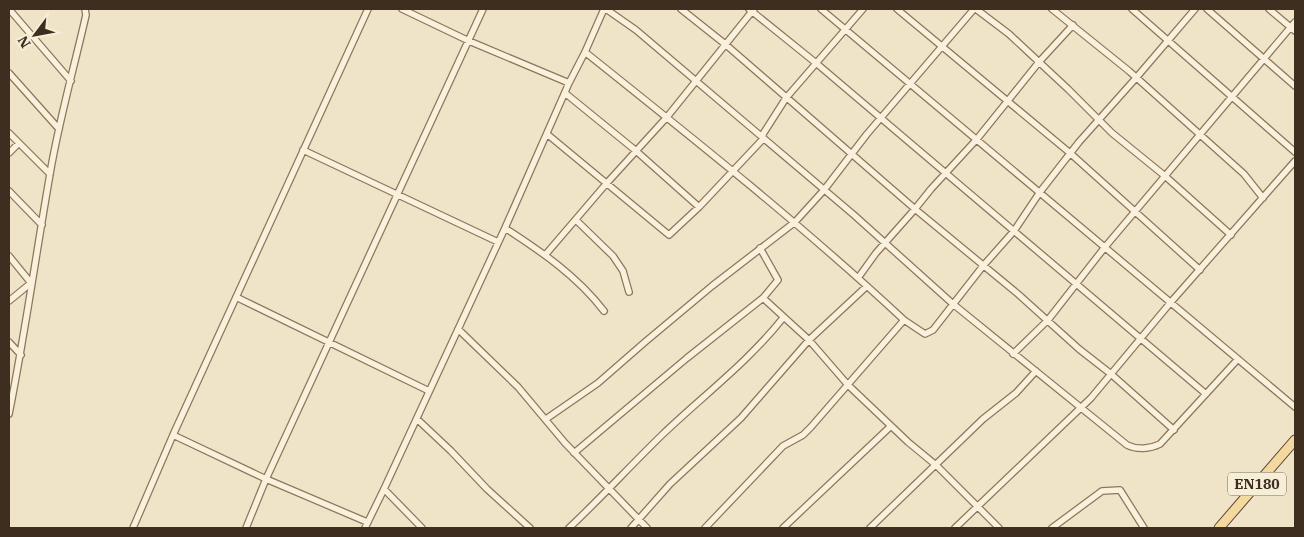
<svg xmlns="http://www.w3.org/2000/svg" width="1304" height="537" font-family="'IBM Plex Serif',serif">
  <rect width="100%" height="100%" fill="#f0e4c8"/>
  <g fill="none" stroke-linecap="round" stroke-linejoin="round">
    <g stroke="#8d765c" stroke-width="8">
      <path id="minor" d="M9,9l62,72
        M402,9l67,32 100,42
        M606,9l30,21 218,185 99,89 174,141c10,5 23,4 33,-1l78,-85
        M681,9l44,35 190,165 103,85 61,55 32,25 63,56
        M749,9l67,54 390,331
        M821,9l474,398
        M897,9l173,144 130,117
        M976,9l33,25 59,55 44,44 53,43 66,59
        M1052,9l77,62 115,103 19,24
        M1132,9l163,143
        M1207,9l88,77
        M1269,9l26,22
        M585,52c109,87 217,173 319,268l-93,107 -8,8 -20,11 -78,82
        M9,73l50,56
        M565,93l70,57 64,57
        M9,133l41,41
        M547,134l122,101 30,-28 64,-68v-5l23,-36 77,-89
        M303,150l195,92
        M9,153l9,-9
        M9,191l33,34
        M576,220l37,36 10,15 6,21
        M505,228c37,24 72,48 99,83
        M546,254l60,-70 61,-67 87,-108
        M9,256l22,27 -22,18
        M858,278l18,-25 39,-44 16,-20 46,-50 62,-77 34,-37
        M236,297l193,94
        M763,298l46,42 39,45 60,57 28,23 63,63
        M904,320l21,14 8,-4 50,-64 31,-35 26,-39 39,-50 57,-64 59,-69
        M458,329l60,58 47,56 82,85
        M9,342l12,13
        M1013,354l35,-34 57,-73 190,-225
        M9,414c16,-80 27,-160 41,-240 9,-54 24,-106 36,-159l-1,-6
        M417,419l34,32 36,38 43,39
        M546,419l52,-36 47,-41 67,-56 83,-64 29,-32 43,-56 107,-125
        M173,435l93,44 101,43
        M574,453l113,-95 76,-60 15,-18 -18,-32
        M384,489l38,39
        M133,528l40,-93 195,-426
        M246,528l20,-49 217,-470
        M365,528l19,-39 121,-261 64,-145 16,-31 19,-43
        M569,528c32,-30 62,-63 94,-94 41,-39 85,-72 120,-116
        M631,528l39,-44 71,-66 68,-78 58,-54
        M783,528l108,-102
        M870,528l113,-109 33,-26 20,-22
        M955,528l136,-130 80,-96 124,-141
        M1052,528l50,-37 18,-1 24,38"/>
    </g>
    <g stroke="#5b4430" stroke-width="11">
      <path id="primary" d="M1219,528l76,-88"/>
    </g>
    <use href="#minor" stroke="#faf1dc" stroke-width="5.5"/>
    <use href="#primary" stroke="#f3d9a0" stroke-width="9"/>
  </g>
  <g text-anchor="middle" stroke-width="4" stroke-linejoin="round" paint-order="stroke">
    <rect fill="#f7eed8" stroke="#756857" stroke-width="1" x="1228" y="472.5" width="58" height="23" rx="4"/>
    <g font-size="14" font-weight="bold" fill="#3d2e20">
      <text x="1257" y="489">EN180</text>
    </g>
  </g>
  <rect width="1304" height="537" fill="none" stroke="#3d2e20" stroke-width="20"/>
  <g transform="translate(35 35) rotate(238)" stroke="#f7eed8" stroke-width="4" paint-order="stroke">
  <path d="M0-4L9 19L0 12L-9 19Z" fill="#3d2e20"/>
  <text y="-8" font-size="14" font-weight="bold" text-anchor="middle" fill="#3d2e20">N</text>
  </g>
</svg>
